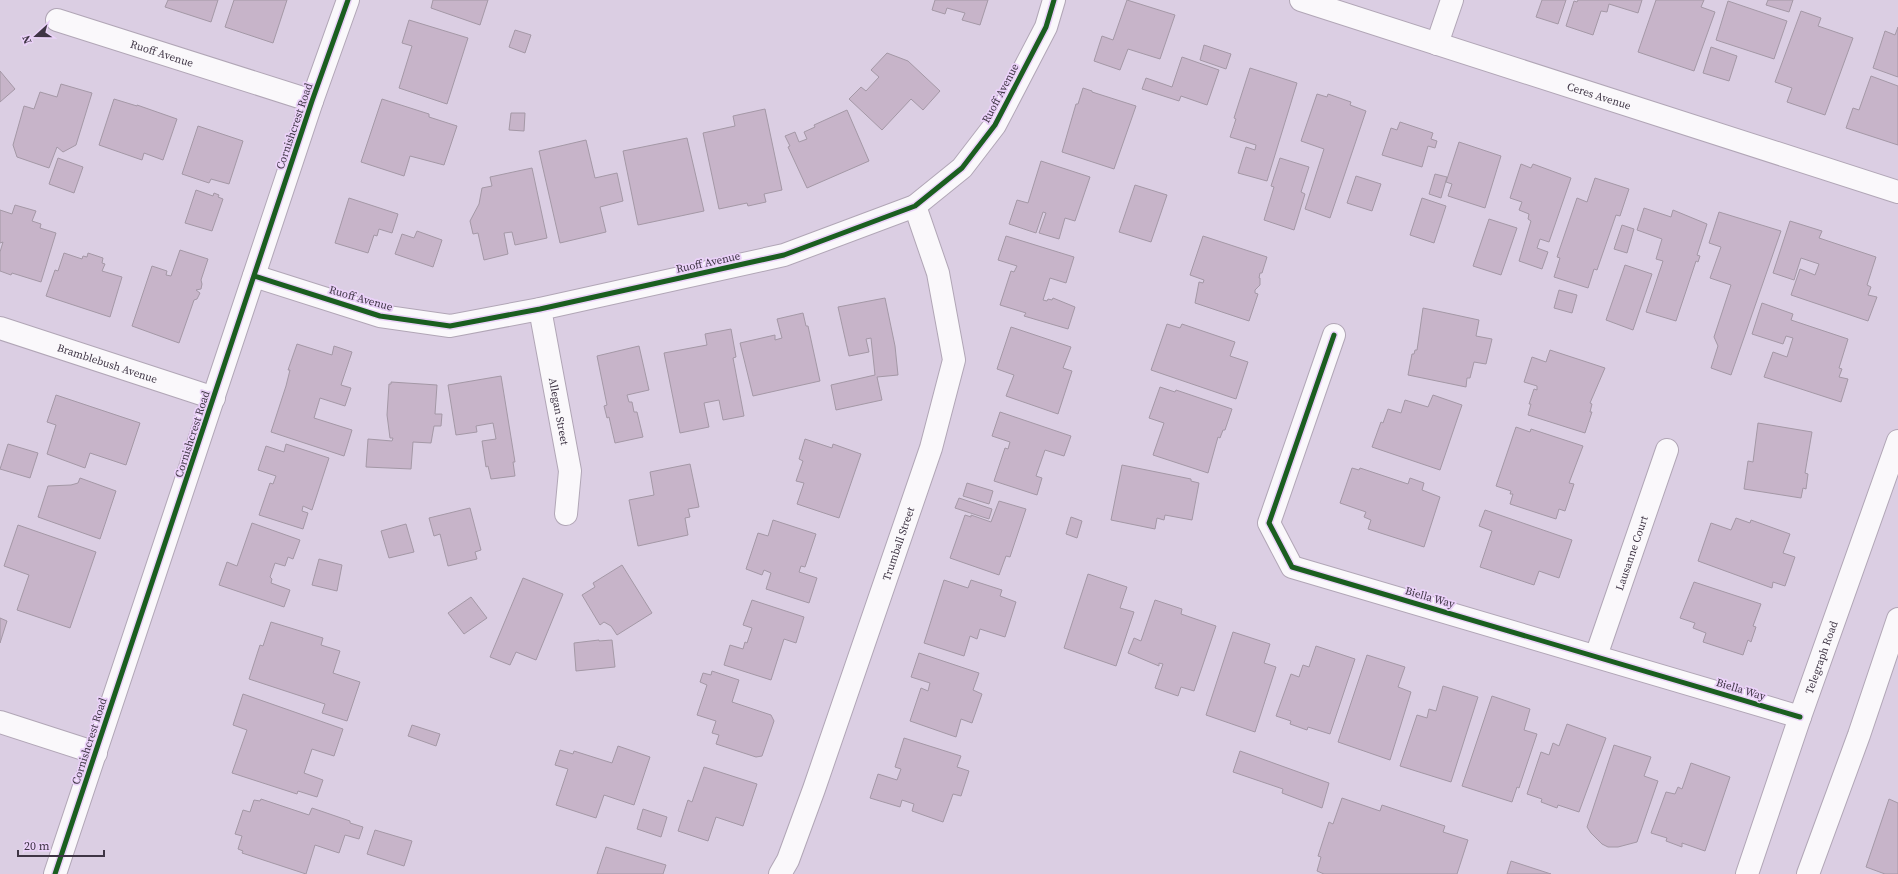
<svg xmlns="http://www.w3.org/2000/svg" width="1898" height="874" font-family="'Source Serif 4',serif">
  <rect width="100%" height="100%" fill="#dbcee3"/>
  <path fill="#c7b4c9" stroke="#a498a6" d="M168,0h50l-7,22 -46,-15z
    M234,0h53l-14,43 -48,-16z
    M433,0h55l-8,25 -49,-17z
    M935,0h53l-8,25 -18,-5 3,-7 -18,-5 -2,6 -13,-4z
    M1127,0l48,15 -15,44 -32,-10 -8,21 -26,-9 8,-25 11,4z
    M1542,0h24l-8,24 -22,-7z
    M1578,0h64l-4,13 -29,-9 -2,8 -6,-1 -8,24 -27,-9 8,-25 3,1z
    M1656,0h48l-3,7 14,5 -21,59 -56,-19z
    M1768,0h25l-4,12 -23,-7z
    M1728,1l59,20 -13,38 -58,-19z
    M1801,11l20,7 -3,8 35,12 -28,77 -38,-13 5,-14 -17,-6z
    M409,20l59,18 -21,66 -48,-16 13,-42 -10,-3z
    M1898,27v50l-25,-9 12,-37 10,4z
    M515,30l16,5 -6,18 -16,-6z
    M1204,45l27,9 -5,15 -26,-9z
    M1711,47l26,9 -8,25 -26,-8z
    M887,53l21,8 32,30 -17,19 -12,-11 -29,31 -33,-31 12,-12 5,4 13,-14 -8,-7z
    M1182,57l37,13 -12,35 -26,-9 -2,5 -37,-12 4,-11 26,9z
    M1250,68l47,15 -30,98 -29,-8 8,-26 9,3 1,-5 -26,-8 6,-18 -2,-1z
    M0,71l15,18 -15,13z
    M1871,76l27,10v59l-52,-17 7,-20 6,2z
    M61,84l31,9 -16,52 -13,7 -6,-5 -8,21 -32,-11 -4,-12 11,-39 10,3 6,-17 17,5z
    M1083,88l9,3v1l44,14 -22,63 -52,-17 14,-48h2z
    M1317,94l10,3 1,-3 23,8 -1,3 16,6 -36,107 -25,-9 19,-60 -23,-8z
    M114,99l23,7v-1l40,14 -14,41 -19,-7 -2,7 -43,-15z
    M382,99l47,15v3l28,9 -13,39 -34,-9 -6,20 -43,-14z
    M765,109l17,81 -18,4 2,8 -18,4 -1,-3 -28,6 -16,-76 32,-7 -2,-10z
    M847,110l22,51 -62,27 -19,-41 2,-1 -5,-10 10,-4 4,10 8,-3 -3,-7 11,-5 -1,-2z
    M511,113h14l-1,18 -15,-1z
    M1400,122l33,11 -2,6 6,2 -2,7 -7,-2 -6,21 -40,-12 9,-27 6,2z
    M198,126l45,15 -14,43 -18,-5 -2,4 -27,-9z
    M687,138l17,73 -66,14 -15,-74z
    M586,140l9,38 22,-5 6,28 -23,6 6,25 -46,11 -21,-92z
    M1459,142l42,14 -16,52 -37,-12 4,-12 -6,-2z
    M58,158l25,9 -9,26 -25,-9z
    M1280,158l29,9 -8,25 4,2 -11,36 -30,-10 10,-33 -3,-1z
    M1041,161l49,16 -15,44 -10,-3 -6,21 -20,-6 7,-20 -3,-1 -7,21 -27,-9 8,-24 11,3z
    M1521,164l10,4 2,-4 38,14 -22,64 -9,-3 -3,9 11,4 -6,17 -23,-8 12,-40 -3,-2 1,-5 -10,-4 3,-8 -12,-4z
    M532,168l15,70 -32,7 -3,-13 -8,1 4,21 -24,6 -6,-27 -5,1 -3,-13 9,-17 3,-16 10,-2 -2,-9z
    M1435,174l12,3 -6,21 -12,-4z
    M1356,176l25,8 -9,27 -25,-8z
    M1595,178l34,11 -9,27 -4,-1 -19,55 -3,-1 -6,19 -34,-11 6,-19 -3,-1 20,-59 10,4z
    M1135,185l32,10 -16,47 -32,-10z
    M196,190l17,6 1,-3 5,2 -1,2 5,2 -11,32 -27,-8z
    M349,198l49,16 -6,19 -13,-4 -2,7 -3,-1 -6,18 -33,-10z
    M1422,198l24,8 -12,37 -24,-8z
    M15,205l21,6 -4,10 9,3 -1,4 16,5 -15,49 -29,-9 -1,2 -11,-4v-19l3,-10 -3,1v-33l12,4z
    M1644,208l27,9 2,-7 34,14 -10,31 3,1 -2,6 -2,-1 -20,60 -30,-9 17,-51 -7,-2 6,-20 -25,-9z
    M1719,212l62,19 -50,144 -20,-7 7,-22 -4,-9 17,-52 -21,-7 11,-31 -12,-4z
    M1489,219l28,9 -16,47 -28,-9z
    M1790,221l32,10 -3,7 57,19 -9,28 4,2 -3,8 9,2 -9,24 -77,-26 9,-26 15,6 4,-11 -18,-6 -7,22 -21,-7z
    M1622,225l12,4 -7,24 -13,-4z
    M417,231l25,9 -9,27 -38,-13 7,-20 12,4z
    M1006,236l68,21 -8,26 -16,-5 -7,22 4,1 1,-2 4,1 1,-2 22,9 -7,22 -44,-13 2,-3 -26,-8 11,-34 3,1 3,-6 -19,-6z
    M1203,236l64,21 -5,16h-2l-1,5h1v7l-5,5v3l3,1 -9,27 -54,-18 4,-21 4,1 1,-3 -14,-5z
    M180,250l28,9 -7,21 1,4 -1,5 -5,1 4,3 -3,6 -3,1 -15,43 -47,-17 20,-60 15,5 -1,4 5,1z
    M64,253l18,6 1,-3 4,1 1,-4 15,5 -1,5 3,1 -3,7 20,6 -12,40 -64,-21 9,-26 3,1z
    M1625,265l27,9 -19,56 -27,-10z
    M1559,290l18,5 -5,18 -18,-5z
    M885,298l10,48 3,29 -21,2 5,23 -46,10 -5,-25 44,-10 -4,-37 -5,1 3,13 -20,4 -11,-49z
    M1762,303l31,11 -2,6 57,19 -9,29 3,1 -3,8 9,2 -7,23 -77,-25 9,-25 14,5 6,-19 -7,-2 -3,8 -31,-10z
    M1423,308l56,12 -3,16 16,3 -6,25 -12,-2 -4,16h-3l-1,9 -58,-12 4,-21h2l1,-4h2z
    M803,313l3,13h2l12,55 -67,15 -13,-53 35,-8v5l7,-2 -5,-19z
    M1167,324l13,4 2,-4 53,18 -5,14 18,6 -12,37 -85,-29z
    M1011,327l60,20 -8,21 9,3 -14,43 -52,-18 8,-21 -17,-6z
    M731,329l5,28 -3,1 11,58 -21,4 -4,-20 -15,3 5,24 -29,6 -16,-80 43,-8 -2,-11z
    M297,344l35,11 2,-9 18,6 -11,33 10,3 -6,18 -25,-8 -6,20 38,12 -8,26 -73,-24 15,-46 4,-16h-2z
    M639,346l10,44 -22,5 2,7h3l2,10h3l6,25 -28,6 -6,-26 -2,1 -3,-12 3,-1 -10,-49z
    M1550,350l55,18 -15,35 2,1 -2,8h2l-7,21 -57,-18 3,-11h-2l5,-15 3,1v-4l-13,-4 8,-25 14,5z
    M501,376l14,86h-2l2,14 -24,3 -3,-13 -2,1 -4,-26 14,-2 -3,-16 -17,3 1,6 -21,3 -8,-50z
    M391,382l46,3 -2,29h7l-1,12h-7l-3,17 -18,-1 -2,27 -45,-2 2,-28 24,2 1,-3h-3l-3,-23 2,-31h2z
    M1160,387l15,5 1,-2 56,19 -7,21h-2l-3,8 -2,-1 -10,36 -55,-18 11,-32 -15,-5z
    M56,395l84,28 -14,42 -36,-12 -5,15 -38,-14 9,-29 -9,-3z
    M1433,395l29,10 -22,65 -68,-23 9,-25 2,1 5,-14 13,4 4,-13 23,7z
    M1000,412l71,24 -7,20 -19,-6 -9,26 6,2 -5,17 -43,-14 11,-33 3,1 2,-7 -18,-6z
    M1758,423l54,9 -7,41 3,1 -2,15 -3,-1 -2,10 -57,-9 4,-28 5,1z
    M1516,427l14,5 1,-3 52,17 -14,37 5,1 -9,27 -6,-2 -3,10 -46,-15 3,-10h-3l1,-3 -15,-5z
    M805,439l27,9 1,-4 28,10 -22,64 -42,-14 7,-21 -8,-2 7,-20 -4,-2z
    M8,444l30,9 -8,25 -30,-9z
    M286,444l43,14 -17,52 -9,-4 -1,5 6,2 -5,16 -44,-14 11,-32 3,1 3,-8 -18,-6 8,-24 18,6z
    M690,464l9,43 -11,2 2,8 -5,1 3,17 -50,11 -9,-46 25,-5 -4,-23z
    M1122,465l69,14v2l8,2 -7,37 -27,-5 -1,5 -7,-2 -2,11 -44,-9z
    M1352,468l7,2 1,-2 48,16 2,-6 14,5 -2,7 18,7 -16,50 -56,-18 3,-9 -7,-3 2,-5 -26,-9z
    M80,478l36,13 -16,48 -62,-22 10,-31 23,-1 7,-2z
    M967,483l26,8 -4,13 -26,-8z
    M959,498l33,11 -3,10 -34,-11z
    M999,501l27,8 -16,48 -4,-1 -7,19 -49,-17 15,-43 6,2v-2l20,7z
    M470,508l11,42 -6,2 2,7 -29,7 -8,-32 -6,2 -5,-18z
    M1485,510l87,30 -13,38 -20,-7 -5,14 -54,-18 12,-36 -13,-5z
    M1071,517l11,4 -5,17 -11,-4z
    M1736,518l14,5 1,-3 39,14 -7,19 12,4 -10,29 -12,-4 -1,6 -74,-27 13,-38 20,7z
    M773,520l43,14 -11,33 -4,-1 -2,6 18,6 -8,25 -43,-14 5,-16 -7,-3 -2,5 -16,-6 12,-36 10,3z
    M252,523l48,17 -7,19 -5,-2 -3,9 -10,-3 -5,14 2,2 -1,4 19,7 -6,17 -65,-22 8,-23 10,4z
    M406,524l8,28 -25,6 -8,-27z
    M18,525l78,27 -26,76 -53,-18 12,-35 -25,-9z
    M319,559l23,6 -5,26 -25,-6z
    M622,565l30,48 -35,22 -6,-9 -7,-4 -4,3 -18,-30 13,-8 -2,-4z
    M1088,574l39,13 -7,21 14,4 -18,54 -52,-18z
    M523,578l40,16 -27,66 -20,-8 -6,13 -20,-8z
    M944,580l24,8 3,-8 31,10 -2,6 16,6 -11,35 -25,-8 -3,10 -7,-3 -6,20 -40,-13z
    M1694,582l67,22 -8,22 3,1 -5,15 -3,-2 -5,15 -40,-13 3,-9 -13,-5 2,-5 -15,-5z
    M471,597l16,21 -23,16 -16,-21z
    M752,600l52,17 -8,26 -12,-4 -13,41 -47,-15 6,-20 13,4 2,-7 2,1 5,-15 -9,-3z
    M1155,600l27,9 -1,5 35,12 -22,65 -13,-4 -3,9 -23,-8 8,-24 -4,-1v3l-31,-13 6,-15 7,3z
    M0,618l7,3 -7,22z
    M271,622l52,16 -2,7 19,6 -7,22 27,9 -13,39 -25,-8 3,-9 -76,-25 11,-34 3,1z
    M1233,632l37,12 -6,19 12,4 -21,65 -49,-17z
    M599,640v1l13,-1 3,27 -39,4 -2,-28z
    M1316,646l39,13 -25,75 -22,-7 -1,3 -17,-6 1,-3 -15,-5 15,-42 8,3 4,-12 6,2z
    M919,653l60,20 -6,17 9,4 -10,29 -11,-4 -5,18 -46,-16 11,-33 7,3 2,-8 -19,-6z
    M1367,655l38,12 -7,20 13,5 -21,68 -52,-18z
    M712,671l27,9 -7,22 39,13 3,6 -12,35 -6,1 -40,-13 3,-9 -7,-2 4,-12 -19,-6 10,-30 -7,-3 3,-9 8,2z
    M1443,686l35,11 -27,85 -51,-16 17,-51 10,3 2,-9 7,2z
    M243,694l100,35 -9,27 -22,-7 -8,24 19,7 -6,17 -19,-6 -1,3 -65,-21 15,-43 -14,-5z
    M1492,696l38,13 -6,21 13,4 -18,54 -2,-1 -5,15 -50,-16z
    M1567,724l39,14 -27,74 -21,-7 -1,3 -16,-6 1,-3 -15,-5 14,-42 8,3 4,-12 6,3z
    M412,725l28,9 -4,12 -28,-10z
    M904,738l57,18 -4,11 12,4 -8,25 -8,-2 -10,28 -31,-11 2,-7 -12,-4 -2,7 -30,-9 8,-24 19,6 4,-11 -6,-2z
    M1614,745l37,12 -7,19 14,5 -21,61 -19,5h-10l-6,-3 -11,-11 -4,-6z
    M618,746l32,11 -16,48 -30,-10 -8,23 -40,-13 12,-36 -13,-4 5,-15 13,4 1,-3 38,12z
    M1240,751l89,32 -7,25 -40,-15 1,-4 -50,-17z
    M1691,763l39,14 -25,74 -23,-8v4l-16,-6 1,-3 -16,-5 15,-41 9,2 3,-7 4,2z
    M704,767l53,17 -14,42 -27,-9 -8,24 -30,-10 10,-31 4,2z
    M1342,798l38,13 2,-6 63,21 -2,6 25,8 -11,34h-133l-7,-3 4,-14 -3,-1 11,-34 4,2z
    M261,799l48,16 3,-7 38,13v2l13,4 -4,12 -14,-4 -6,18 -24,-8 -9,29 -64,-21 1,-2 -5,-2 4,-13 -7,-2 8,-24 7,2 4,-12 6,1z
    M1889,799l9,4v71h-13l-19,-7z
    M643,809l24,8 -6,20 -24,-8z
    M375,830l37,11 -8,25 -37,-12z
    M606,847l60,18 -3,9h-66z
    M1511,861l40,13h-44z"/>
  <g fill="none" stroke-linecap="round" stroke-linejoin="round">
    <g stroke="#b1a6b6" stroke-width="24">
      <g id="minor">
        <path id="s1" d="M1301,0l597,192"/>
        <path id="s2" d="M57,20l255,81"/>
        <path d="M1437,44l15,-44"/>
        <path d="M254,276l126,40 70,10 90,-17 244,-54 131,-49 47,-38 33,-43 51,-98 8,-27"/>
        <path id="s3" d="M540,309l30,162 -4,43"/>
        <path id="s4" d="M0,328l214,70"/>
        <path d="M1334,335l-65,188 23,44 508,150"/>
        <path id="s5" d="M1596,656l71,-206"/>
        <path d="M0,722l96,31"/>
        <path d="M55,874l257,-773 36,-101"/>
        <path id="s6" d="M780,874l8,-14 26,-71 117,-341 23,-88 -16,-87 -23,-67"/>
      </g>
    </g>
    <g stroke="#b1a6b6" stroke-width="24">
      <g id="major">
        <path id="s7" d="M1747,874l53,-157 98,-276"/>
        <path d="M1808,874l51,-139 39,-116"/>
      </g>
    </g>
    <use href="#minor" stroke="#faf8fb" stroke-width="22"/>
    <use href="#major" stroke="#faf8fb" stroke-width="22"/>
    <g stroke="#ebd2f9" stroke-width="8">
      <path id="cycleway" d="M254,276l126,40 70,10 90,-17 244,-54 131,-49 47,-38 33,-43 51,-98 8,-27
        M1334,335l-65,188 23,44 508,150
        M55,874l257,-773 36,-101"/>
    </g>
    <use href="#cycleway" stroke="#1b5e20" stroke-width="5"/>
  </g>
  <g text-anchor="middle" stroke-width="3.5" stroke-linejoin="round" paint-order="stroke">
    <g font-size="11" fill="#3f3545" stroke="#ebd2f9">
      <text dy="4" stroke="none"><textPath href="#s2" startOffset="110">Ruoff Avenue</textPath></text>
      <text transform="translate(1000 93) rotate(-62)" y="4">Ruoff Avenue</text>
      <text dy="4" stroke="none"><textPath href="#s1" startOffset="313">Ceres Avenue</textPath></text>
      <text transform="translate(294 126) rotate(-71)" y="4">Cornishcrest Road</text>
      <text transform="translate(708 262) rotate(-12)" y="4">Ruoff Avenue</text>
      <text transform="translate(361 298) rotate(16)" y="4">Ruoff Avenue</text>
      <text dy="4" stroke="none"><textPath href="#s4" startOffset="113">Bramblebush Avenue</textPath></text>
      <text dy="4" stroke="none"><textPath href="#s3" startOffset="104">Allegan Street</textPath></text>
      <text transform="translate(192 434) rotate(-72)" y="4">Cornishcrest Road</text>
      <text dy="4" stroke="none"><textPath href="#s6" startOffset="351">Trumball Street</textPath></text>
      <text dy="4" stroke="none"><textPath href="#s5" startOffset="109">Lausanne Court</textPath></text>
      <text transform="translate(1430 597) rotate(16)" y="4">Biella Way</text>
      <text dy="4" stroke="none"><textPath href="#s7" startOffset="229">Telegraph Road</textPath></text>
      <text transform="translate(1741 689) rotate(17)" y="4">Biella Way</text>
      <text transform="translate(89 741) rotate(-72)" y="4">Cornishcrest Road</text>
    </g>
  </g>
  <g transform="translate(36 36) rotate(249)" stroke="#ebd2f9" stroke-width="3" paint-order="stroke">
  <path d="M0-3L7 15L0 10L-7 15Z" fill="#3f3545"/>
  <text y="-6" font-size="11" font-weight="bold" text-anchor="middle" fill="#3f3545">N</text>
  </g>
  <path d="M18 850v6h86v-6" fill="none" stroke="#3f3545" stroke-width="2"/>
  <text x="24" y="850" font-size="12" fill="#3f3545" stroke="#ebd2f9" stroke-width="3" paint-order="stroke">20 m</text>
</svg>
